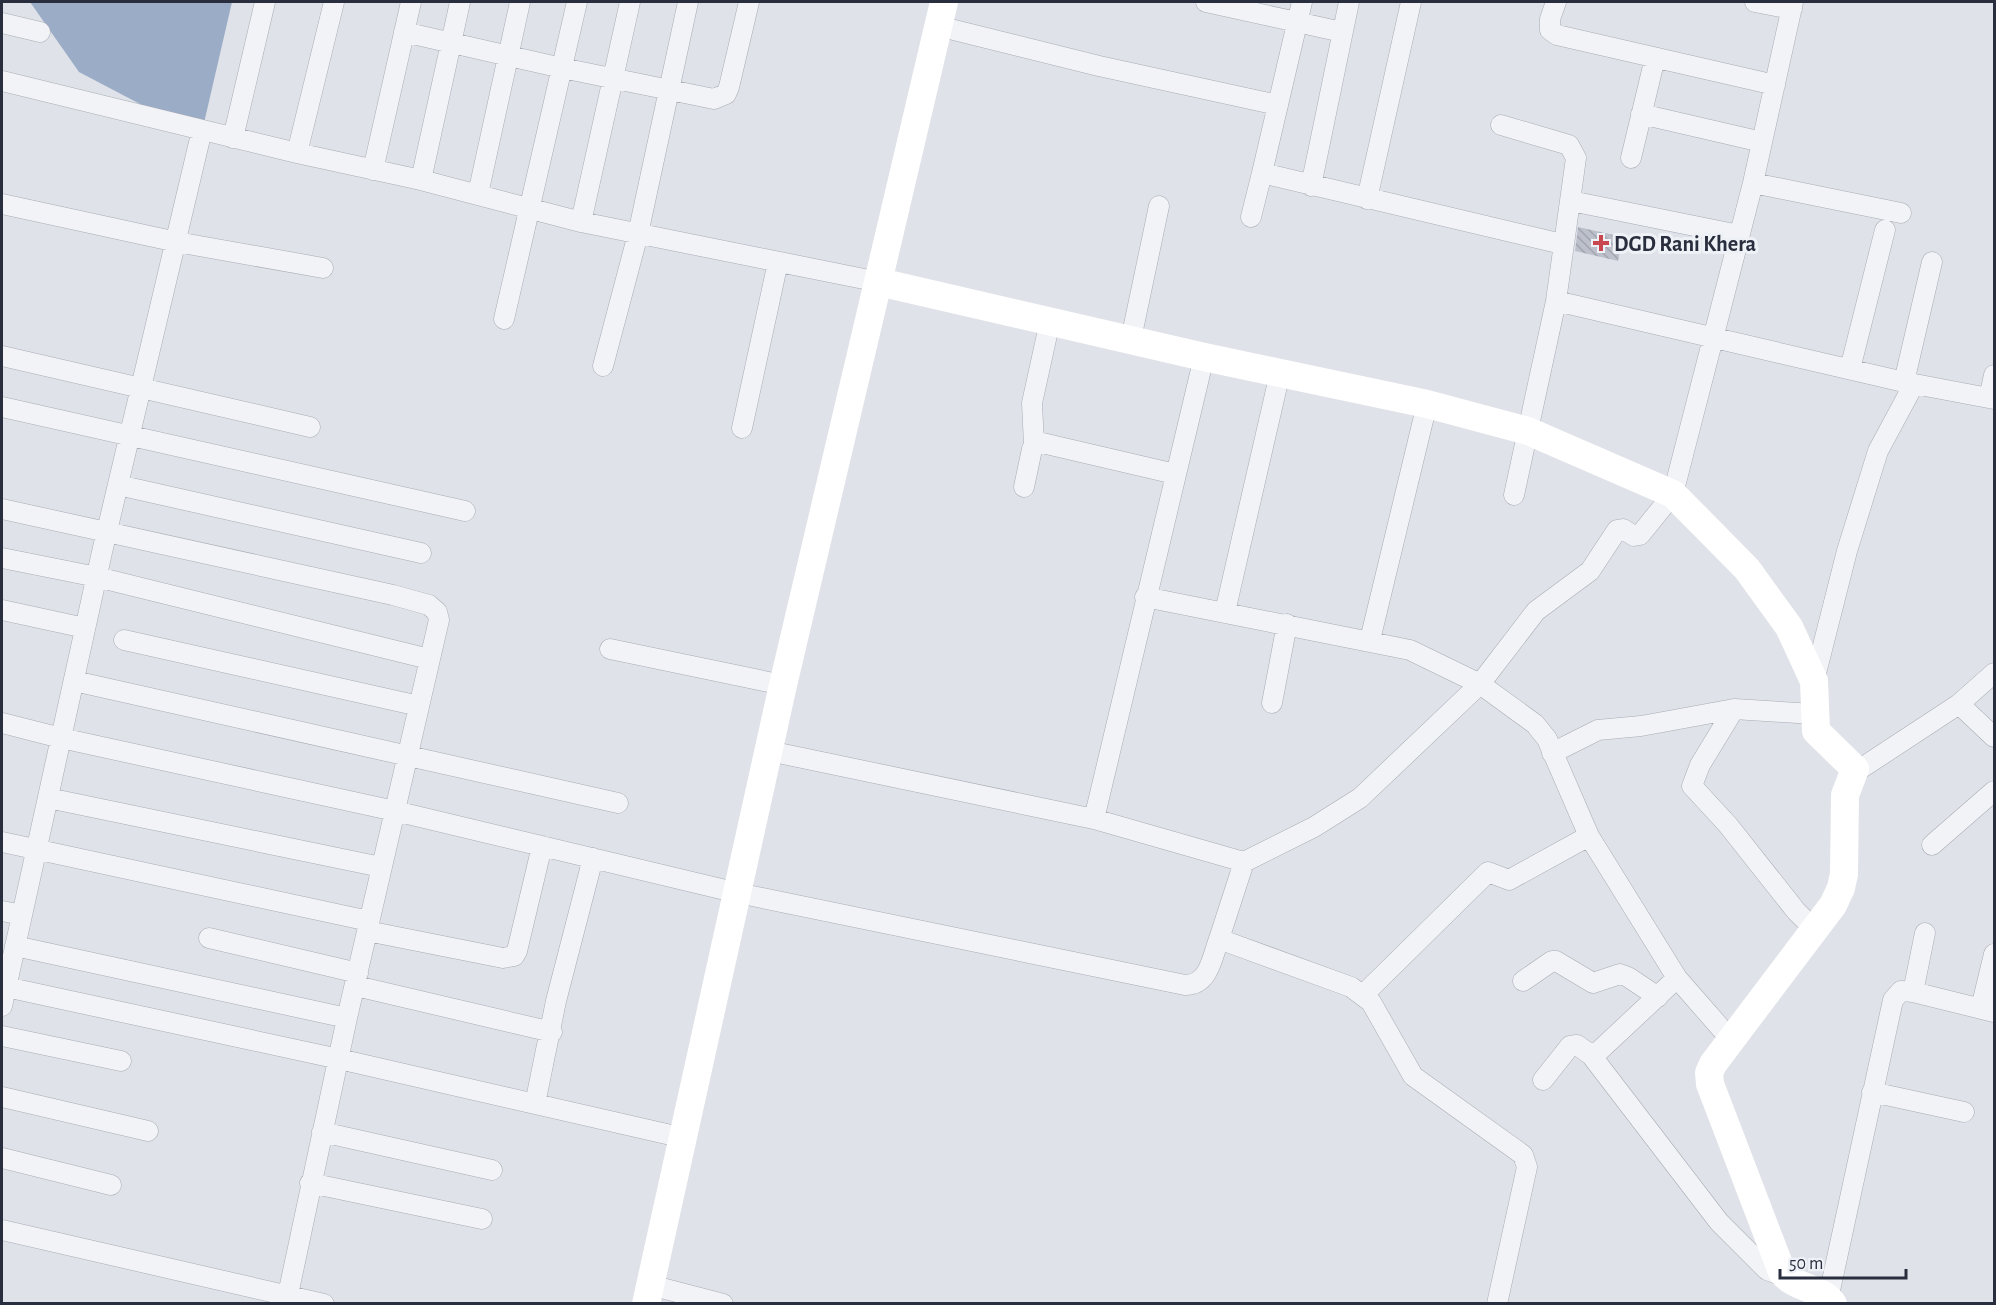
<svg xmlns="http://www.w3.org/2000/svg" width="1996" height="1305" font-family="'Alegreya Sans',sans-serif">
  <defs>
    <pattern id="building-back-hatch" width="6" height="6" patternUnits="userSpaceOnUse" patternTransform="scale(1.5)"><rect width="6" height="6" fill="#bcc0ca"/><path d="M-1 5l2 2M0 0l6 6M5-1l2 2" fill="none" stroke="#a2a5af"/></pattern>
  </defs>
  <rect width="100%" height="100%" fill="#dfe2e8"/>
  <path fill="#9bacc7" d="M30,2h202l-31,134 -122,-64z"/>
  <path fill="url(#building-back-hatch)" d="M1578,227l45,10 -5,24 -43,-10z"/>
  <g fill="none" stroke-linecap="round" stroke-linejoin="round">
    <g stroke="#a8acb5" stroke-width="21">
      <path id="street" d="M1206,2l136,30
        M1302,2l-40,171 300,71
        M1556,2l-6,17v11l7,5 218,50
        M1755,2l37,7
        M2,23l38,9
        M938,26l161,40 179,39
        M404,32l158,36 152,31 12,-5 3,-7 20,-85
        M2,81l295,72 124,27 160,42 298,60
        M1641,114l121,28
        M1501,125l68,20 7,13 -20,143 -42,194
        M233,138l32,-136
        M297,153l37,-151
        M1631,158l24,-100
        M373,170l38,-168
        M421,180l39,-178
        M1753,183l148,30
        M1311,186l38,-184
        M478,194l42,-192
        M1367,199l44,-197
        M1571,201l168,34
        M2,204l175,38 146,26
        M1251,217l11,-44
        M581,222l49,-220
        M1556,301l348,81 90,17
        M504,319l73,-317
        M1131,339l28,-133
        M2,356l308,71
        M1204,357l-110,462 150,43 -25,77 132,48 20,15 42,74 110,79 4,12 -30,137
        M603,366l35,-132 50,-232
        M1850,369l35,-139
        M1904,382l28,-120
        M1989,398l5,-23
        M2,407l463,104
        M742,428l36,-166
        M1034,445l-2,-42 18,-82
        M118,485l303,68
        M1024,487l8,-38 6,-7 137,32
        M2,509l391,86 36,10 8,7 2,8 -92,398 -61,286
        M2,558l95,19 332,82
        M1145,597l265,53 70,34 55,40 12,15 42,97 88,142 55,63
        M2,610l83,18
        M1225,612l55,-239
        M124,640l295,66
        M1370,640l57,-236
        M610,649l173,36
        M74,681l544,122
        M1814,681l33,-130 31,-100 36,-67
        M1272,703l15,-79
        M1959,704l35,33
        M1734,709l-34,56 -8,21 36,39 68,86 17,17
        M2,723l59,15 334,73 343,82 447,92c24,0 27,-27 34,-46
        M769,751l325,68
        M1552,753l46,-23 43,-4 93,-17 80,5
        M1854,773l105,-69 35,-31
        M48,798l333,69
        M2,842l367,79
        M1932,845l62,-54
        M1244,862l70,-35 46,-29 120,-114 56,-73 54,-40 27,-41 6,-1 11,7 6,-1 33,-41 80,-311 40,-181
        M2,911l20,4
        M367,931l136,27 11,-2 3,-5 25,-105
        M209,938l149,35
        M15,946l332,72
        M1523,981l29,-20h4l37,22 27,-9 8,3 30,20
        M356,986l196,46
        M6,987l333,72 345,79
        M1913,992l12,-59
        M1363,995l125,-123 21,8 80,-44
        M2,1006l100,-454 100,-422
        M1981,1008l13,-54
        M2,1036l119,25
        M1591,1055l128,167 48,48 19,7
        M1543,1080l27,-34 7,-1 14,10 8,-4 78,-73
        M1872,1092l92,20
        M2,1097l146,34
        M535,1104l21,-103 37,-143
        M322,1132l170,38
        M2,1158l109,27
        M310,1183l172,36
        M2,1230l322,74
        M650,1285l73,19
        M1827,1304l66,-304 8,-9 12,1 81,20"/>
    </g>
    <use href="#street" stroke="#f2f3f6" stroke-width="20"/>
    <path stroke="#fff" stroke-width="28" d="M879,282l325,75 223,47 101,27 145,63 74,75 42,58 25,54 2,50 39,38 -10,26 -1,79 -3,14 -8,17 -120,159 -4,9 1,11 72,188c13,17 40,15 51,32
      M646,1304l137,-619 161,-683"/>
  </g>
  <path fill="#c9484f" stroke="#eef1f5" stroke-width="2" d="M1598 234h6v6h6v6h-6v6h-6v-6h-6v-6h6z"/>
  <g text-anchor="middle" stroke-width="6" stroke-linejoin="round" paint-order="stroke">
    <g font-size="22" font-weight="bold" fill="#292e3e" stroke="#eef1f5" text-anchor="start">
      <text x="1614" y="251">DGD Rani Khera</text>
    </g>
  </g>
  <rect width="1996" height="1305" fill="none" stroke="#292e3e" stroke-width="6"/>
  <path d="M1780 1269v9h126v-9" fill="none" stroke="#292e3e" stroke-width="3"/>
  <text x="1789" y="1269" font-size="18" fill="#292e3e" stroke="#eef1f5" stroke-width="4.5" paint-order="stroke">50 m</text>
</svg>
